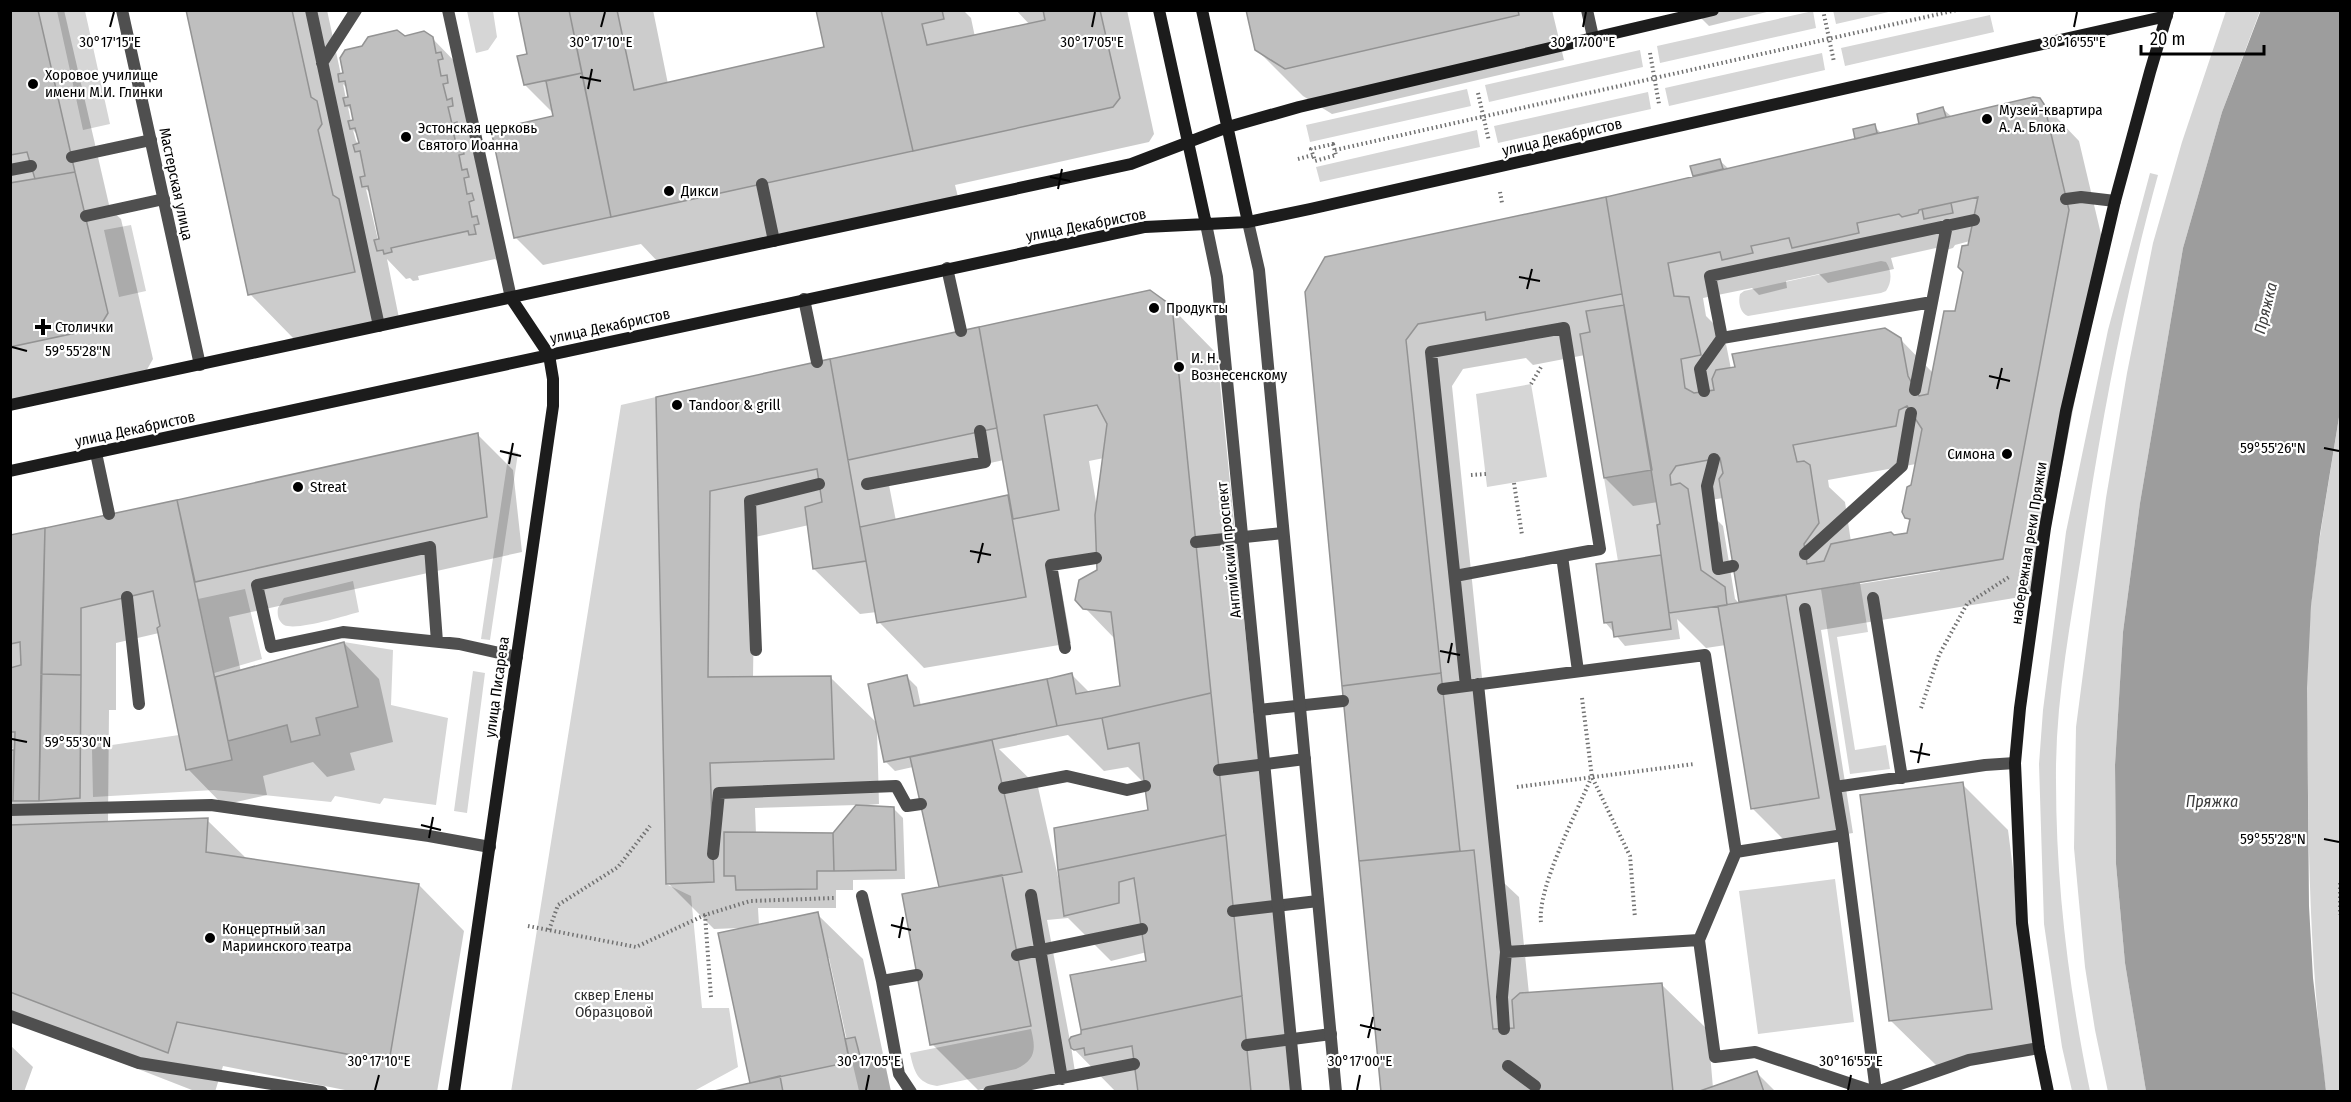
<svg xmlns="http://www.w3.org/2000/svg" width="2351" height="1102" font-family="'Fira Sans Condensed',sans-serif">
  <rect width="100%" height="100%" fill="#fff"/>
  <path fill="#d6d6d6" d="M1833,10h60v1l-57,13z
    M57,11h28l25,113 -27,6z
    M467,11h26l4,26 -9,13 -12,3z
    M1813,11l3,17 -156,35 -3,-17z
    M2226,11h34l-38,101 -39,136 -43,255 -17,129 -8,133 1,99 9,99 21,128 -38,1 -13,-62 -10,-63 -11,-119 2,-121 30,-229 21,-125 26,-130 29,-101z
    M1990,15l4,17 -149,34 -4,-18z
    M1640,50l3,17 -154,35 -4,-17z
    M1822,53l3,17 -156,36 -4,-18z
    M1467,89l4,17 -161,36 -4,-17z
    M1648,92l3,17 -153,34 -4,-17z
    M1477,130l3,17 -160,35 -4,-15z
    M2150,173l8,2c-34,123 -57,249 -76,375 -12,76 -27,154 -26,231 0,105 13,208 34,310h-18l-10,-44 -18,-123 -5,-160 4,-54 23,-178 42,-202z
    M131,225l15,66 -27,6 -15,-67z
    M1881,261l5,1c6,9 6,20 0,29l-5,2 -133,23c-8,-3 -10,-14 -8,-22l4,-3z
    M1531,384l16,93 -60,10 -11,-93z
    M656,397l10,487 25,12 11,112h27l9,59 -44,24 -183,1 110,-687z
    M2340,411v680h-14c-13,-99 -17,-199 -18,-299 -1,-63 -3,-125 3,-187 7,-65 19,-129 29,-194z
    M509,451l9,2 -28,187 -9,-1z
    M1652,470l8,54 -3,1 4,30 -43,6 -14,-83z
    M353,581l6,31c-15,4 -62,19 -75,13 -6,-4 -7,-11 -6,-17l6,-10z
    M1860,583l8,49 -31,5 18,113 31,-5 4,24 -40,5 -29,-185z
    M245,589l17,70 -48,14 -16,-74z
    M344,642l49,8 -2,55 57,13 -12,87 -52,-7 -4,6 -45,-8 -4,6 -117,-12 -121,7 -1,-49 87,-13 8,35 45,-10 -4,-19 59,-16 4,17 29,-7 -4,-17 42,-12z
    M473,671l12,2 -18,140 -13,-2z
    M1835,879l19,143 -96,12 -19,-143z
    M1031,1029c5,20 5,31 -15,40l-79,17c-20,-3 -23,-15 -27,-33z
    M883,1054l8,37h-32l-7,-30z"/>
  <path fill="#9d9d9d" d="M2261,10l79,1v400l-20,123 -9,72 -4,82 2,218 4,72 13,113h-180l-21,-128 -9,-99 -1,-99 8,-133 17,-129 43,-255 39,-136z"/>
  <path fill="#0003" fill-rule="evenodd" d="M10,10h54l46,199 11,10 32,140 -8,14 -135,29z
    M187,10h140l14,65 64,-38 27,1 28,29 39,195 -4,-3 -77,17 1,4 -6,1 -3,-3 -4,1 -19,-20 12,59 -104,22 -45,-46zM343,84l5,5 2,9 -4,1zM348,107l5,5 2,10h-4zM353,130l5,5 3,12 -5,-6zM366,189l5,4 10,47h-3z
    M520,10h133l15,74 157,-36 -7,-38h145l8,8 4,19 55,-12 -14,-15h111l27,124 -5,8 -194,43 3,12 -300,65 -17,-18 -98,21 -28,-28 40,-119 -1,-4 -29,-29 4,-30z
    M1248,10h304l12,50 -232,54 -29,-18 -47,-47z
    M1693,10h82l-66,16z
    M2039,99l40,42 25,106 -66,347 -217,36 32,203 -65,11 -36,-36 -26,-163 -20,3 -29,-29 3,20 -55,7 -20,-24 55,-65 3,3 -1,-35 -4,-23 -25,4 -28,-28 -20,-123 -52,10 -7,-7 -63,11 -11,17 51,496 16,15 10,97 133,-9 46,45 5,58 44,-15 19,19h-394l-76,-799 20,-34 370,-82 -2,-2 26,-14 9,8 127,-29 18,-14 8,8 39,-10 22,-15 9,8zM1970,241l-14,71 -23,61 -33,-34 -169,30 -7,-35 -18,-18 -3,-18 49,-10 7,7 28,-7 -1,-7 33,-7 9,9 66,-14 -3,-11 45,-10 3,3 7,-1 7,-2 2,-3zM1916,464l-10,53 5,5 -3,12 -57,8 -6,-40 -16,-15 -1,-7zM1723,498l17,106 -5,-5 -12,-73 -17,-17 5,-9zM1940,568v3l-80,13 -1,-3z
    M1171,307l46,47 75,738h-176l-45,-46 4,26 -97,18 -46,-46 9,-156 -28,-121 -18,4 -10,-10 -7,-33 -1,1 2,75 -11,1v2l25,1 10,10 2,61 -52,1v10h-17v18h-78l1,18 58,-12 46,45 28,133h-173l35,-8 -12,-154v-2l-27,1 -46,-46 -11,-485zM1104,458l-7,50 -8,-47zM1004,460l6,36 -114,25 -7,-36zM809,525l5,44 46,45 17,-2 2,10 45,46 147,-25 -14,-79 41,-8v15l-13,37 31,32 6,47 -32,6 -18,-18 -151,31 -4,-19 -10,-10 -29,47 -47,-46h-78l2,-141zM1068,735l36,36 24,-4 18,18 3,26 -89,75 -22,-99 -39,-38zM857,805l-23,29h-78l-1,-26zM1068,918l43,43 36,-9 1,11 -65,72 -13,6 -23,-121zM829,958l18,83h-3l-18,-82z
    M478,435l35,35 9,82 -293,65 12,55 103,-29 35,36 14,63 -43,11 5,17 -28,7 -14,-15 -50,14 4,19 -44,10 -35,-36 -29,-136 -43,10v67h-7l-1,113 99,-3 40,39 172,26 45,46 -27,161h-82l-132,-26 -8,26h-18l-187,-73v-267h6l-6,-6v-209z
    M1962,784l46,46 29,224 -100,12 -46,-45z
    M10,1045l23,22 -9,25h-14z"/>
  <path fill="#bfbfbf" stroke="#939393" stroke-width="1.5" fill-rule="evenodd" d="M10,10h28l37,162 -40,7 -8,-27 -17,3z
    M186,10h106l19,87 6,4 5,23 -4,6 15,65 6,4 16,73 -107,23z
    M518,10h51l13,63 -58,12 -7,-29 10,-2z
    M569,10h48l17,80 190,-43 -8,-37h65l32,141 -302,66z
    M881,10h61l2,9 -22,5 5,21 118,-25 -2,-10h57l20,88 -7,9 -200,44z
    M1246,10h272l1,5 -234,54 -30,-19z
    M397,30l8,6 19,-5 9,6 3,16 5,-1 2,7 -5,1 3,16 6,-1 1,8 -5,1 4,16 5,-2 1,8 -5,1 4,17 5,-2 2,8 -6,1 4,16 5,-1 2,8 -5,1 3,15 5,-1 2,8 -5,1 3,16 5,-1 2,7 -5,2 3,15 5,-1 2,8 -5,1 2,9 -7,1 -1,-4 -46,10 -31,7 1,4 -8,2 -1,-4 -6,1 -3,-11 5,-1 -11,-53 -6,1 -2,-10 5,-1 -5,-25 -5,1 -2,-7 6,-2 -4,-15 -5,1 -2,-8 5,-1 -3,-15 -5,1 -2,-8 5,-1 -3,-16 -6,1 -1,-8 5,-1 -3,-15 5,-8 17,-4 6,-9z
    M582,73l29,144 -97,21 -23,-108 62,-14 -7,-35z
    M2033,97l7,1 4,6 25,106 -66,349 -264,43 -20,-123 4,-6 -3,-15 -6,1 -38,7 -6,9 1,10 9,-2 8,6 13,81 24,17 2,18 -58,8 -12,-88 3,-1 -54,-327zM1978,197l-10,48 -6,1 -4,21 5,5 -8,39h-11l-16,83 -9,2 -11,-20 -7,-38 -16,-10 -153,26 3,13 -19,3 -4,9 2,11 -20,3 -9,-5 -4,-29 20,-4 -12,-58 -15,-1 -6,-33 52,-11 2,8 31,-7 -2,-7 38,-8 3,10 67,-15 -2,-10 42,-9 3,3 16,-4 1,-3zM1907,406l15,23 -11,56 -4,2 -5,25 3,6 5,1 -3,14 -13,2 -3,-3 -60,12 -7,17 -17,3 -3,-20 15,-21 -9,-58 -6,-4 -7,1 -4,-17 103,-19 3,-16z
    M1943,107l3,10 -27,7 -2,-10z
    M1875,124l2,9 -22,6 -2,-10z
    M1720,159l3,10 -30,7 -3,-10z
    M75,172l33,141 -9,15 -89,19v-164z
    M1606,197l16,97 -136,26 -1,-8 -67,12 -12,16 35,333 -99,13 -37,-394 20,-35z
    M1951,203l2,10 -29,6 -2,-10z
    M1150,290l22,16 39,387 -109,25 -45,8 -10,-47 25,-6 4,21 44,-8 -9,-74 -28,-3 -8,-9 4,-20 18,-10 -2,-55 12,-91 -10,-19 -53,10 15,95 -46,9 -34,-192z
    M1624,305l28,165 -48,8 -24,-144 10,-2 -4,-21z
    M979,327l18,101 -149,32 -18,-101z
    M830,359l36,202 -53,8 -8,-62 17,-5 -5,-33 -107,22 -2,186 123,-1 3,83 -124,4 4,119 -48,2 -10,-487z
    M478,433l9,84 -292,65 -18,-82z
    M1008,495l18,102 -149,26 -17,-96z
    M177,500l55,260 -46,10 -29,-142 3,-2 -7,-35 -72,17v67l-40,-1 4,-146z
    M45,528l-6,273h-26l2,-69h-5v-64l11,-3 -1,-23 -10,2v-109z
    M1661,555l10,74 -57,8 -2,-15 -8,1 -8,-59z
    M1786,595l33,203 -68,11 -33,-203z
    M344,642l14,65 -42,11 4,17 -29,7 -4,-17 -59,16 -13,-64z
    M1441,673l19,178 -101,10 -17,-175z
    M41,674l40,1 -1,123 -41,3z
    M907,675l7,31 133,-27 10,47 -173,36 -16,-78z
    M1211,693l15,142 -168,35 -4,-42 94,-18 -9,-67 -31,6 -6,-31z
    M992,740l30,132 -83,15 -29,-130z
    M10,750h4l-1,51h-3z
    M1963,782l29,227 -103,12 -29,-226z
    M856,805l38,2 2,63 -62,1 -1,-38z
    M208,818l-2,34 213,32 -30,178 -212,-40 -9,31 -158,-61v-167z
    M724,832l109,1 1,38h-17v18l-81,1 -1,-14h-11z
    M1226,835l16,161 -161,34 -11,-55 76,-14 -12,-83 -15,4v21l-55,13 -6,-46z
    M1474,850l19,179 21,-1 -2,-28 8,-7 142,-10 11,109h-292l-22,-231z
    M1002,875l29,151 -101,19 -28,-151z
    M818,912l32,150 -100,21 -32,-150z
    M1242,996l9,96h-113l-6,-46 -47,9 -1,-7 -10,2 -3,-2 -2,-8 2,-3 10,-3v-4z
    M855,1037l5,19 -11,3 -4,-20z
    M1757,1071l7,21h-67z
    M780,1076l3,16h-73l40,-9z"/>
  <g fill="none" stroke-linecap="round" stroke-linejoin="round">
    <path stroke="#717171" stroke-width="4" stroke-dasharray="1.5 3" stroke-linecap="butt" d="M1823,10l11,52
      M1650,53l9,51
      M1478,93l11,48
      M1333,144l3,11 -21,6 -4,-12z
      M1335,150l622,-140
      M1298,159l15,-4
      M1500,192l2,11
      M1531,384l10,-17
      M1471,475l15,-1
      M1514,483l8,52
      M1582,698l10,79 38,79 5,62
      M1921,708l18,-53 28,-51 42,-27
      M1517,787l177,-23
      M2340,883v32
      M1541,922c-4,-34 36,-110 50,-144
      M528,926l108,21 69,-32
      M549,930l9,-25 60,-38 32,-41
      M711,997l-6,-82 45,-14 85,-3"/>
    <path stroke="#4f4f4f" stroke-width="12" d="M311,10l68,316
      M448,10l63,288
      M1587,10l6,27
      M322,63l34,-53
      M72,157l79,-17
      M10,170l21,-4
      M762,184l12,57
      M2066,199l15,-2 34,4
      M86,216l78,-17
      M947,268l14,63
      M804,299l13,63
      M1722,338l210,-36
      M1915,390l32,-165
      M1704,391l-4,-22 22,-31 -12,-62 264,-56
      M96,453l13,61
      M1714,459l-7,27 11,83 15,-3
      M867,484l118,-22 -5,-31
      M1196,542l87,-9
      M1805,554l97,-88 9,-53
      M1455,576l107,-20 16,115
      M127,597l12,107
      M1873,598l29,180
      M1805,609l38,226 33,257
      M437,642l-7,-95 -173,38 14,62 72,-15 116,12 58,13
      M1065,648l-14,-83 45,-7
      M756,650l-6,-149 69,-17
      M1478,684l28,268 193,-12 16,117 40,-5 120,40
      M1466,686l-35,-334 133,-24 36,221 -38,7
      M1443,689l262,-34 31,197
      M1259,710l84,-9
      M1219,770l86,-11
      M1835,787l150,-22 30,-2
      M1004,788l63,-12 60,14 18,-4
      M10,810l201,-5 218,31 61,11
      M713,854l6,-61 177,-7 11,20 14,-2
      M1031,895l31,184
      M862,896l20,85 17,93 12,18
      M1233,911l85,-10
      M1699,940l37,-88 107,-17
      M1017,955l125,-26
      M882,981l35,-6
      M10,1016l129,47 183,29
      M1504,1029l-2,-32 4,-45
      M1247,1045l84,-11
      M1508,1066l27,20
      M989,1092l145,-28
      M1877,1092l92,-32 70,-12"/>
    <path stroke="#4f4f4f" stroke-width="12" d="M122,10l78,355
      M1248,222l11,48 77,822
      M1206,224l11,53 79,815"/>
    <path stroke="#1c1c1c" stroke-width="12" d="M1159,10l47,214
      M1202,10l46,212
      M10,405l1121,-241 97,-37 71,-20 414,-97
      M10,471l1135,-244 103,-5 62,-13 857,-193
      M454,1092l99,-686v-27l-4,-24 -38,-57
      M2048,1092l-9,-44 -17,-125 -7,-160 5,-55 25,-180 21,-117 49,-210 35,-129 18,-61"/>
  </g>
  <path fill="none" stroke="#000" stroke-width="2" d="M110,27l4,-15M601,27l4,-15M1092,27l3,-15M1583,27l3,-15M2074,27l3,-15M580,77l21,4M588,89l4,-20M1050,177l20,4M1058,189l4,-20M1519,277l21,4M1527,289l5,-20M12,347l15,4M1989,376l21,5M1997,389l5,-21M2324,448l15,3M500,451l21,5M509,464l4,-21M970,551l21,4M978,563l5,-20M1440,651l20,4M1448,663l4,-20M12,739l15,3M1910,751l20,4M1918,763l4,-20M421,825l20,5M429,838l4,-21M2324,839l15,3M891,925l20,5M899,938l4,-21M1360,1025l21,5M1368,1038l5,-21M375,1090l4,-15M866,1090l3,-15M1357,1090l3,-15M1848,1090l3,-15"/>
  <g fill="#000" stroke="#fff" stroke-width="2">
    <circle cx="33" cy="84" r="6"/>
    <circle cx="1987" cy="119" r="6"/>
    <circle cx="406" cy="137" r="6"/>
    <circle cx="669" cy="191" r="6"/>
    <circle cx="1154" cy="308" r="6"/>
    <path d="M40 318h6v6h6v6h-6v6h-6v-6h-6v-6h6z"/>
    <circle cx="1179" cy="367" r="6"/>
    <circle cx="677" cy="405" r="6"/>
    <circle cx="2007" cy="454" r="6"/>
    <circle cx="298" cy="487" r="6"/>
    <circle cx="210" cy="938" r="6"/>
  </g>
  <g text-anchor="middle" stroke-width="4.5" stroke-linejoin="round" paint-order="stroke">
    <g font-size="15" fill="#000" stroke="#fff" text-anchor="start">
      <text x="45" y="80">Хоровое училище<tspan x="45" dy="17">имени М.И. Глинки</tspan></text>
      <text x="1999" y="115">Музей-квартира<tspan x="1999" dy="17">А. А. Блока</tspan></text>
      <text x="418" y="133">Эстонская церковь<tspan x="418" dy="17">Святого Иоанна</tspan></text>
      <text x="681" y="196">Дикси</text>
      <text x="1166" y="313">Продукты</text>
      <text x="55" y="332">Столички</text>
      <text x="1191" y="363">И. Н.<tspan x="1191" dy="17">Вознесенскому</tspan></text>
      <text x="689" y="410">Tandoor &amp; grill</text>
      <text x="1995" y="459" text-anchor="end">Симона</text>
      <text x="310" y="492">Streat</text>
      <text x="222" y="934">Концертный зал<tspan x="222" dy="17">Мариинского театра</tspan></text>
    </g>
    <g font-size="15" fill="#000" stroke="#fff">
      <text transform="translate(1562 137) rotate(-13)" y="5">улица Декабристов</text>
      <text transform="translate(176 184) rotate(78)" y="5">Мастерская улица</text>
      <text transform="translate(1086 225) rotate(-11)" y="5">улица Декабристов</text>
      <text transform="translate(610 326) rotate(-12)" y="5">улица Декабристов</text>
      <text transform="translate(135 429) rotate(-12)" y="5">улица Декабристов</text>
      <text transform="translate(2029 543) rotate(-81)" y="5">набережная реки Пряжки</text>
      <text transform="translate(1229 550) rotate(-96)" y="5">Английский проспект</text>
      <text transform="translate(497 687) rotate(-82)" y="5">улица Писарева</text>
    </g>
    <g font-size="15" fill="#2d2d2d" stroke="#fff">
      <text x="614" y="1000">сквер Елены<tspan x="614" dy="17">Образцовой</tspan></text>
    </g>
    <g font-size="16" font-style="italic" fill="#3e3e3e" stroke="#fff">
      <text transform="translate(2265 308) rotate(-76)" y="6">Пряжка</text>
      <text x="2212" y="807">Пряжка</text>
    </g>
  </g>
  <g font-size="15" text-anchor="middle" fill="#000" stroke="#fff" stroke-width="4.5" stroke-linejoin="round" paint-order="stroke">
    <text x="110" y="47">30°17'15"E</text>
    <text x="601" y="47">30°17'10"E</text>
    <text x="1092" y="47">30°17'05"E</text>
    <text x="1583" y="47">30°17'00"E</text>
    <text x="2074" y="47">30°16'55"E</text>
    <text x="78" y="356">59°55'28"N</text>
    <text x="2273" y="453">59°55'26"N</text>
    <text x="78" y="747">59°55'30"N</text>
    <text x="2273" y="844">59°55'28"N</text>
    <text x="379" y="1066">30°17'10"E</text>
    <text x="869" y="1066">30°17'05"E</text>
    <text x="1360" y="1066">30°17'00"E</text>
    <text x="1851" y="1066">30°16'55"E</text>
  </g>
  <rect width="2351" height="1102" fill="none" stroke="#000000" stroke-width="24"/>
  <path d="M2141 45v9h123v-9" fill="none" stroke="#000000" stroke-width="3"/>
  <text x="2150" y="45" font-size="18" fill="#000000" stroke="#ffffff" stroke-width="4.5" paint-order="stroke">20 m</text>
</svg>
